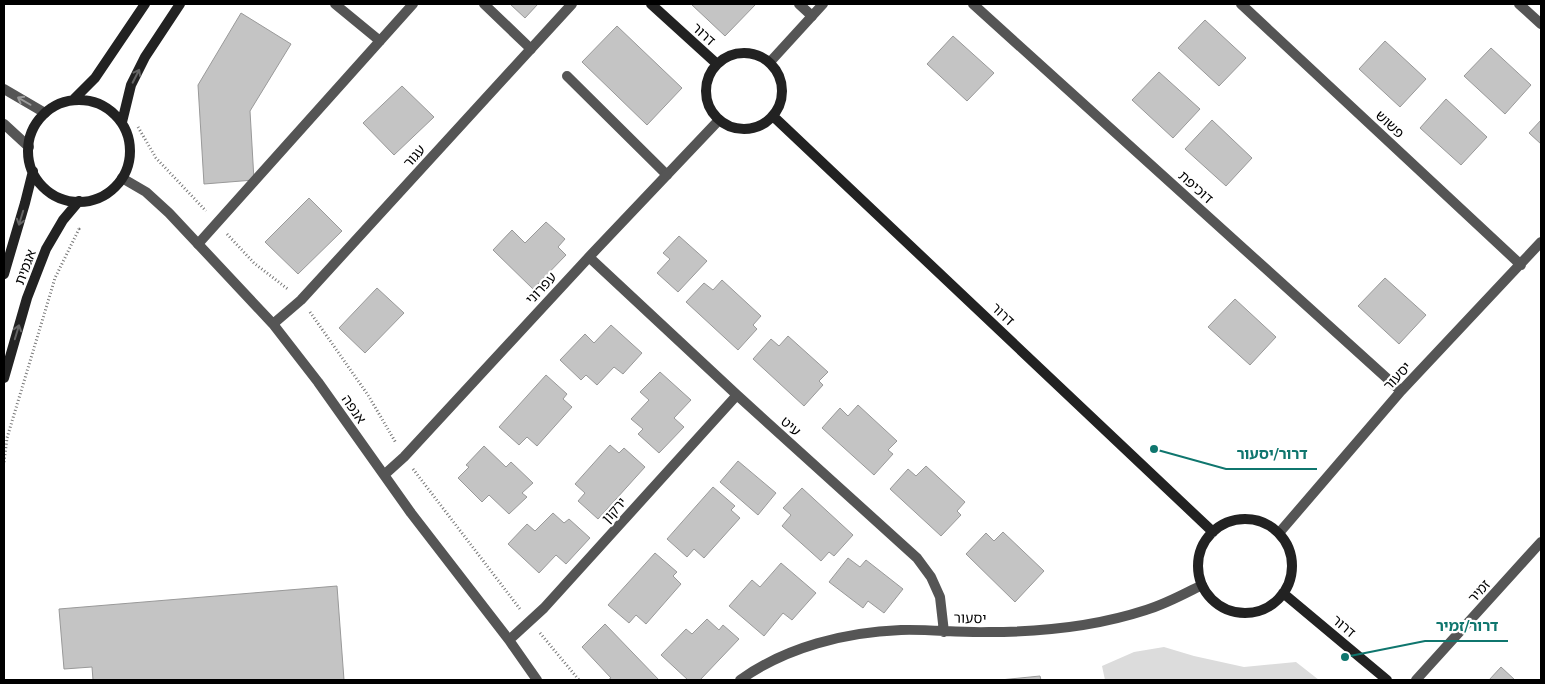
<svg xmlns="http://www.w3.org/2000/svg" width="1545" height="684" font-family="Mulish,'Noto Sans Hebrew',sans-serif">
  <rect width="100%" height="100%" fill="#fff"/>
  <path fill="#dcdcdc" d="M1164,647l30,9 50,11 52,-5 23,18h-214l-3,-14 32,-14z"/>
  <path fill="#c4c4c4" stroke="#999" d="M510,4h28l-13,14z
    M691,4h65l-31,32z
    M241,13l50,31 -41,67 4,69 -50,4 -6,-99z
    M1205,20l41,38 -27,28 -41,-38z
    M617,26l65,62 -35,37 -65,-63z
    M953,36l41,37 -27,28 -40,-37z
    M1385,41l41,38 -26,28 -41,-38z
    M1491,48l40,37 -26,29 -41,-38z
    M1159,72l41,37 -27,29 -41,-38z
    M402,86l32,31 -40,38 -31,-32z
    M1446,99l41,38 -26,28 -41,-37z
    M1212,120l40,38 -26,28 -41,-37z
    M1541,120v24l-12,-11z
    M309,198l33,33 -44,43 -33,-32z
    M546,222l19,17 -7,8 8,8 -33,34 -40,-39 19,-20 13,13z
    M679,236l28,25 -29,31 -21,-19 13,-14 -7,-6z
    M1385,278l41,37 -27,29 -41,-38z
    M722,280l39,36 -8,9 4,4 -19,21 -52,-48 18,-19 9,7z
    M377,288l27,25 -39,40 -26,-25z
    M1235,299l41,38 -26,28 -42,-38z
    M611,325l31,28 -19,21 -9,-7 -17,18 -11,-10 -5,5 -21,-20 25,-26 9,9z
    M788,336l40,36 -9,9 4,4 -19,21 -51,-47 18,-20 8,7z
    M660,372l31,28 -17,18 10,9 -25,26 -21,-19 5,-5 -12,-10 18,-19 -9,-8z
    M546,375l21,19 -4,5 9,8 -35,39 -10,-9 -8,8 -20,-18z
    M858,405l39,36 -9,9 5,4 -19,21 -52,-47 18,-20 8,8z
    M610,445l9,8 5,-5 21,19 -47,52 -20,-18 7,-8 -10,-9z
    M484,446l22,21 5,-5 22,21 -11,10 5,4 -18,17 -20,-19 -7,7 -24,-24 11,-11 -3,-2z
    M738,461l38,32 -18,22 -38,-33z
    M926,466l39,36 -8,9 4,4 -20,21 -51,-47 18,-20 8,7z
    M713,487l22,19 -4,4 9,8 -36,40 -10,-9 -7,8 -20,-18z
    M802,488l51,47 -19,21 -5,-4 -8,9 -39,-35 9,-11 -8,-7z
    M553,513l11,10 5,-4 21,19 -24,26 -10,-9 -17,18 -31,-29 19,-20 8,7z
    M1003,532l41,39 -29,31 -49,-48 20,-21 8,8z
    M655,553l22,19 -4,4 8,8 -35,40 -10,-9 -7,8 -21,-18z
    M848,558l12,9 6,-7 37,29 -19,24 -16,-12 -5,7 -34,-26z
    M781,563l35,30 -24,27 -9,-7 -19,23 -35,-30 23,-26 8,7z
    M337,586l7,94h-251l-1,-13 -28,2 -5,-60z
    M707,619l12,11 4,-5 16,14 -39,41h-12l-27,-25 25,-26 6,5z
    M605,624l54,56h-51l3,-2 -29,-31z
    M1501,667l14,13h-26z
    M1040,676l1,4h-41z"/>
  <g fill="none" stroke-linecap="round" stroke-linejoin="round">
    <path stroke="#777" stroke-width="3" stroke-dasharray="1 2.5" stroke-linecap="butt" d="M138,127l18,31 50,53
      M227,234l27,29 35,27
      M310,312l58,83 28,48
      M4,462l3,-24 48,-160 24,-49h-1
      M413,469l107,140
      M540,633l39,47"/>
    <path stroke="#555" stroke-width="10" d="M335,4l45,37
      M484,4l47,45
      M799,4l13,12
      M567,76l100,99
      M198,244l215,-240"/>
    <path stroke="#555" stroke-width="10" d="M973,4l428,387
      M1241,4l280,261
      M1519,4l22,20
      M770,62l53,-58
      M4,89l41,24
      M4,124l25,23
      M122,178l24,14 23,21 104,111 45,58 93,131 98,127 28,40
      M589,257l148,138 180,163 14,19 9,20 4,35
      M273,324l28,-24 271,-296
      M384,475l20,-18 185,-200 130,-137
      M1279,533l122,-142 140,-149
      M509,640l35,-32 193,-213
      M740,680c46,-33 106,-48 161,-50 29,-1 59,3 88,2 52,0 108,-6 157,-22 20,-6 38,-16 56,-25
      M1416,680l125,-138"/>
    <path stroke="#222" stroke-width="10" d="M651,4l66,60
      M706 91a38 38 0 1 1 76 0a38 38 0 1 1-76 0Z
      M73,100l22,-22 50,-74
      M28 151a51 51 0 1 1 102 0a51 51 0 1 1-102 0Z
      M774,117l439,415
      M122,122l9,-37 14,-28 35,-53
      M4,274l21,-71 8,-32
      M4,378l23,-80 19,-49 17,-29 16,-19
      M1198 566a47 47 0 1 1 94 0a47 47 0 1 1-94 0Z
      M1283,593l104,87"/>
  </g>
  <defs><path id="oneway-shaft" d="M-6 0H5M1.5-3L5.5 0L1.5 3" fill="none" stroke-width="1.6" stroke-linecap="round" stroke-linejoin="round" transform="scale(1.25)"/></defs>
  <g stroke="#646464">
    <use href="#oneway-shaft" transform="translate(136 76) rotate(-63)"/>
    <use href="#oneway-shaft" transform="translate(21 218) rotate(107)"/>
    <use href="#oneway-shaft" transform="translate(17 332) rotate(-73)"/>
  </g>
  <use stroke="#999" href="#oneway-shaft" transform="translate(24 101) rotate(-150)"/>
  <g text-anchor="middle" stroke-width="4.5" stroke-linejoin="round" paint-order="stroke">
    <g font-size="14" fill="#000" stroke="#fff">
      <text transform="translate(704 34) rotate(42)" y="5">דרור</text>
      <text transform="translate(1390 124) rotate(43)" y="5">פשוש</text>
      <text transform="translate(414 156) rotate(-48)" y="5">עגור</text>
      <text transform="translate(1196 187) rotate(42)" y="5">דוכיפת</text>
      <text transform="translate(25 267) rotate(-69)" y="5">אגמית</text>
      <text transform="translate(541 288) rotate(-47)" y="5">עפרוני</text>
      <text transform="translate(1003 314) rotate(43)" y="5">דרור</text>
      <text transform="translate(1397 376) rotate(-47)" y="5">יסעור</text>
      <text transform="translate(354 409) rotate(55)" y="5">אנפה</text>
      <text transform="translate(791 426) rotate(42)" y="5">עיט</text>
      <text transform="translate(614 510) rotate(-48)" y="5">ירקון</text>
      <text transform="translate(1479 591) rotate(-48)" y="5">זמיר</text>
      <text transform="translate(970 618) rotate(1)" y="5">יסעור</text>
      <text transform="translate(1344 626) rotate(40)" y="5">דרור</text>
    </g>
  </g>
  <path fill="none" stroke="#0f766e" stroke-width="2" d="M1154 449L1226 469H1317M1345 657L1425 641H1508"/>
  <g fill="#0f766e" stroke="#fff" stroke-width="2">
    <circle cx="1154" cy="449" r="5"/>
    <circle cx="1345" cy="657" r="5"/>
  </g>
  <g font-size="15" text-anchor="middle" font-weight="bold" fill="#0f766e" stroke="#fff" stroke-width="4.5" stroke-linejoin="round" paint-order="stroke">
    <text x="1272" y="459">דרור/יסעור</text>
    <text x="1467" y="631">דרור/זמיר</text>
  </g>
  <rect width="1545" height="684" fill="none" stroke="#000000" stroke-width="10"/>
</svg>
